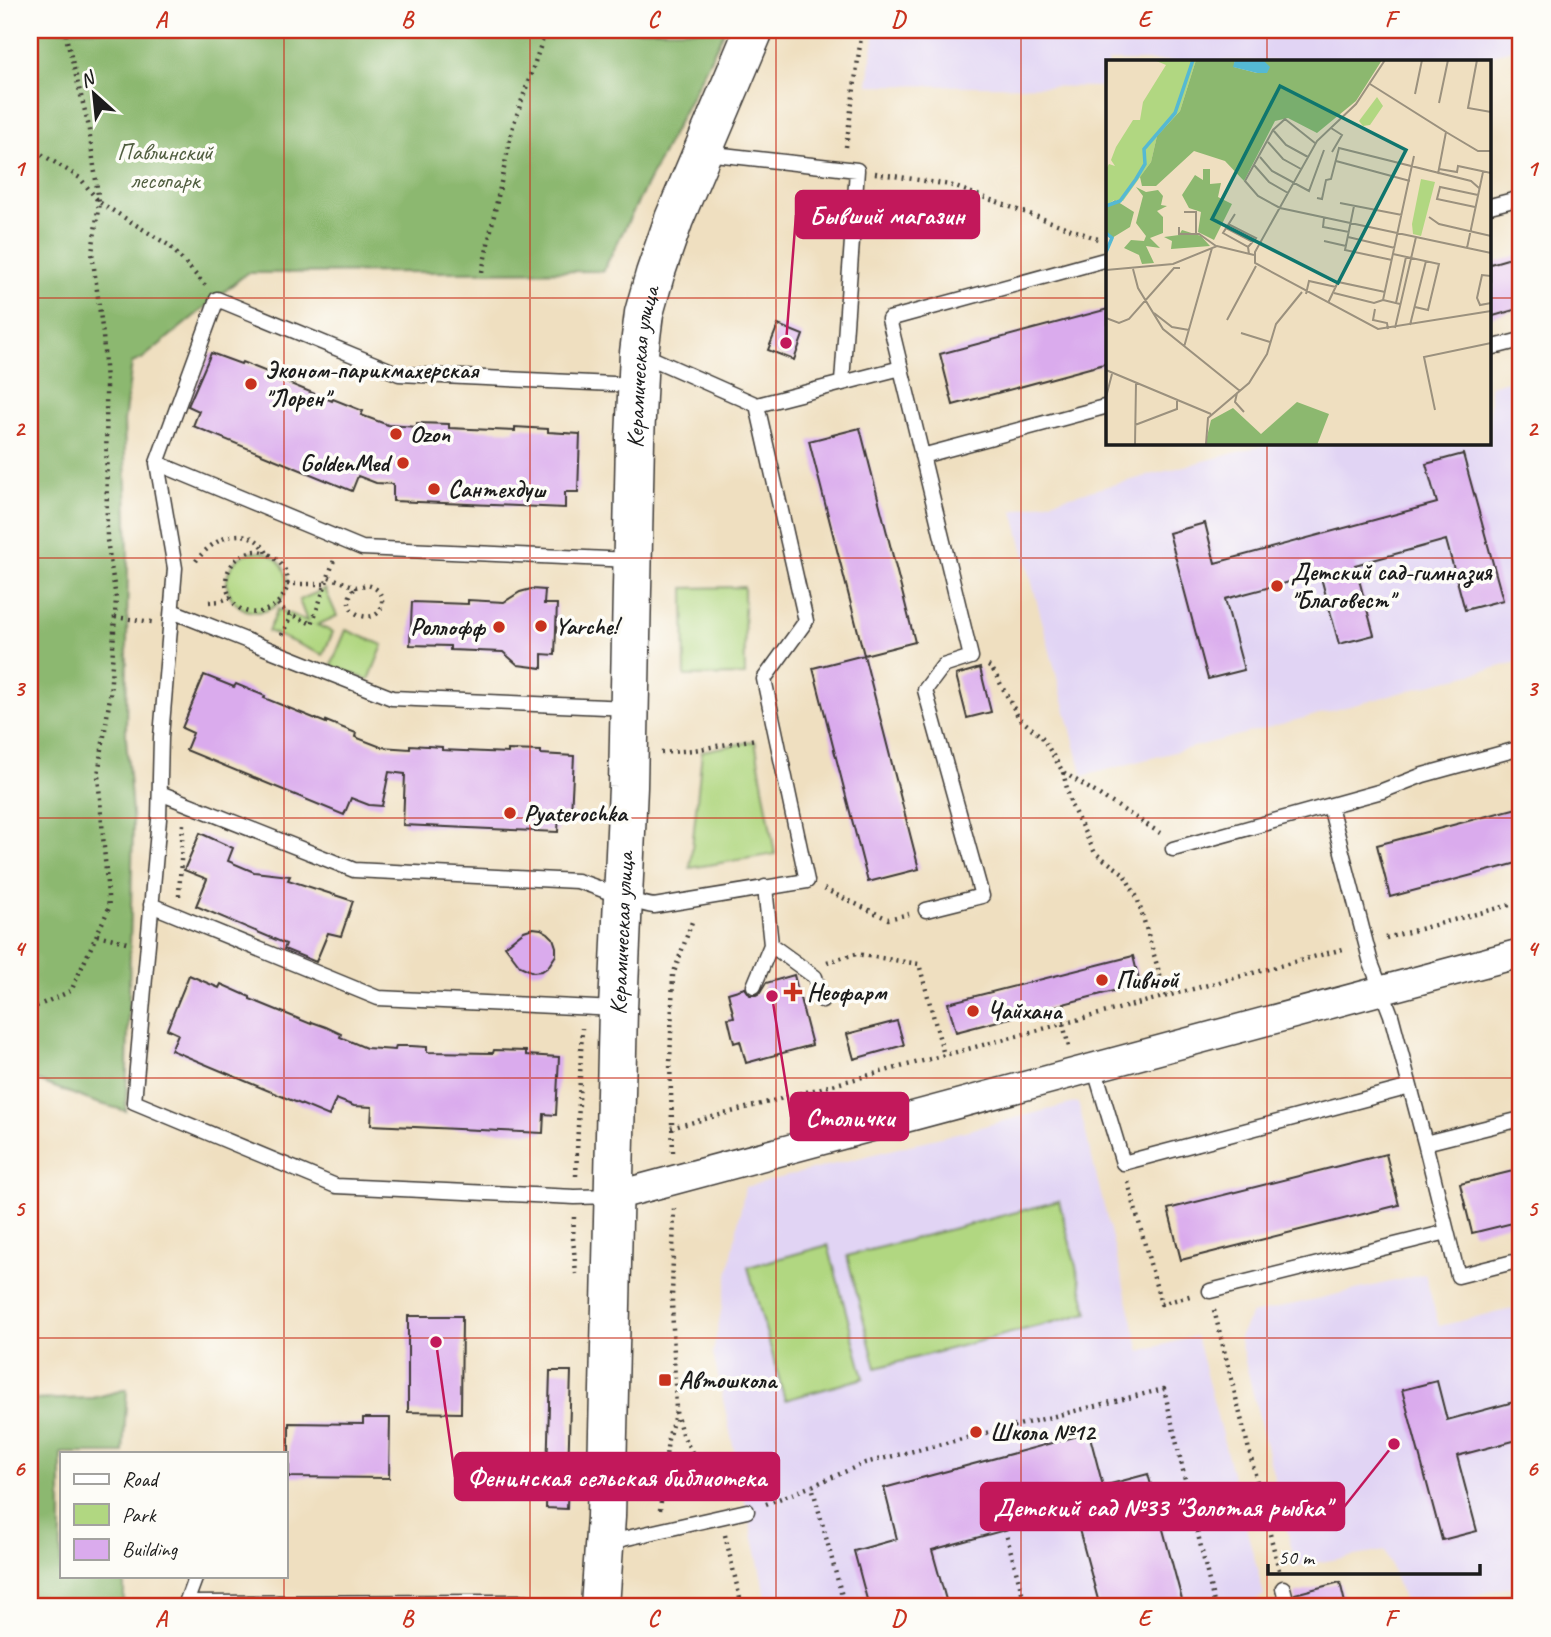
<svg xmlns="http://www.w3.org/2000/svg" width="1551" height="1637" font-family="Caveat,sans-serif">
  <rect width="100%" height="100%" fill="#fdfcf7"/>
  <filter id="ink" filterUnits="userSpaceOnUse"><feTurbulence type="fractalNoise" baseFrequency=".0143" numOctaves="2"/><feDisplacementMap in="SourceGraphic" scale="14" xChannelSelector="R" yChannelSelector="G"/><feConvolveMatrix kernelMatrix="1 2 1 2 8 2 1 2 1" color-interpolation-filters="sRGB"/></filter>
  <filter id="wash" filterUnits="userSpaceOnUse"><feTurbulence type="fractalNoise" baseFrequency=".00686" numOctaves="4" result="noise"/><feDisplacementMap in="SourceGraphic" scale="28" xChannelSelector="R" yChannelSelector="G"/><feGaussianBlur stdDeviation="1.57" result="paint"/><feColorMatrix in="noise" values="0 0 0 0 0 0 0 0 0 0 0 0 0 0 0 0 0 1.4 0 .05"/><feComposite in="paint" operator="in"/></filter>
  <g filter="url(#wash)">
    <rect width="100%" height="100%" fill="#efdfc0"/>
    <path fill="#e1d4f4" d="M875,30h646v16l-47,15h-366v26l-240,-2z
      M1521,377v284l-438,115 -70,-265 260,-68h217v-57z
      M1078,1102l62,249 56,-15 68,259 -10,6 -2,6h-484l-55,-254 32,-166z
      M1425,1274l14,52 82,-19v277l-93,23h-22l-21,-56 -89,15 -57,-229 12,-23z"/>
    <path fill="#b1d781" stroke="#667a4e" stroke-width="2" d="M227 582a30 30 0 1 1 60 0a30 30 0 1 1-60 0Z
      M744,587l1,88 -60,1 -1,-88z
      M325,589l12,27 -20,9 16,7 -10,23 -55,-24 10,-22 29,12 -8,-21z
      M346,630l37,15 -14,35 -38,-14z
      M755,741l20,113 -85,14 12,-117z
      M1059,1201l29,112 -212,55 -29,-112z
      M828,1245l36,133 -79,22 -37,-133z
      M1518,1593l3,14h-58z"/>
    <path fill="#8cb86f" stroke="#546a46" stroke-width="2" d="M30,30h695l-122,241 -356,2 -105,86 -10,4 -8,58 4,134 -2,182 7,89 -7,285 -32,-9 -64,-24z
      M127,1389l-4,64h-62v123h63v31h-94v-207l63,-2z"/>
    <g id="blocks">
      <path fill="#daabed" d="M1521,255v53l-31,9v-53z
        M1108,309v54l-155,42 -13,-51z
        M778,325l25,10 -9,25 -26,-10z
        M211,353l30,11 1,-2 30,12 -1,2 61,25 1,-2 30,12 -2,4 27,10 29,2v-4l32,1v4l66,3v-4l33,2v3l32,2 -2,58h-13v16l-172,-7v-17l-17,-1 -18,-7 -6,15 -159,-65 6,-15 -11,-5z
        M860,428l55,214 -51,13 -55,-214z
        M1463,454l40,146 -38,10 -19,-70 -91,25 19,70 -35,9 -19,-70 -95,25 19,71 -36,9 -39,-146 36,-10 10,40 222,-60 -11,-39z
        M531,589l14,1 -1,14h13l-2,51 -13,-1v14l-24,-3 -15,-13 -53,-2v-4l-40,-1 2,-43 56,2v-4l36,2 16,-10z
        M864,655l55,214 -51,13 -55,-214z
        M980,668l11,44 -24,6 -11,-43z
        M204,675l30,12 2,-3 29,12 -1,2 62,25v-2l30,12 -1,4 26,10 29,2v-4l17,1 15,1v3l66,3v-3l33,1v3l33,2 -3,58h-12l-1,18 -155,-7 2,-51 -16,-2 -7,34 -13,-1 -18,-7 -7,17 -158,-65 7,-17 -11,-5z
        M1521,807v55l-131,35 -13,-52z
        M200,833l33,15 -5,13 26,11 36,4 -2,4 65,21 -12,35 -13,-3 -12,29 -32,-13 2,-5 -90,-38 11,-27 -23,-9z
        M533,928l8,1 7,4 5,5 3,9v8l-8,12 -6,4 -9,1 -13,-6 -15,-20 19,-15z
        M1133,956l7,28 -184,48 -8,-29z
        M189,975l30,13 2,-4 29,13v2l61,25 1,-2 14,5 15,7 -1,3 26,11 29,2 1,-4h15l16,1v5l66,1 1,-3 32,1v4l33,2 -3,58 -12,-1 -1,19 -172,-8 1,-18 -18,-1 -18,-7 -7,17 -158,-66 7,-16 -11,-5z
        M794,975l18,70 -66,18 -6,-22 -6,2 -6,-25 6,-1 -6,-24 17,-5 5,7h6l4,-2 6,-10z
        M897,1021l7,24 -50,14 -7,-25z
        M1386,1154l13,51 -218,55 -13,-51z
        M1521,1169v52l-49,12 -12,-49z
        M408,1316h54l-1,97 -53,-1z
        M550,1371h21l-4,138 -21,-1z
        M1437,1381l10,39 74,-20v39l-64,17 20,75 -35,9 -40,-150z
        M363,1418h27l-1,60 -100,-1v-54l74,1z
        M1089,1433l14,53 45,-12 36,133h-84l-26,-96 -142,39 16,57h-79l-15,-56 43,-12 -13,-51z
        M1340,1582l6,25h-49l-2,-13z"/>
    </g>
  </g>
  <g filter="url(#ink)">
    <use href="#blocks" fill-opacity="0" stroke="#3c3935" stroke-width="2"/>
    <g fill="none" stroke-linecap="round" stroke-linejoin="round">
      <g stroke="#3c3935" stroke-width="17">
        <path id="lane" d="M705,153l152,17 -15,212
          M1490,206l31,-8
          M1490,348l31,-8
          M642,354l115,51 144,-37
          M922,456l186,-50
          M157,463l205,85 269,12
          M172,611l220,87 237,10
          M160,793l194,77 223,11c26,7 50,21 77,25l153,-25 -43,-202 42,-58 -49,-216
          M1330,806l41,157 20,52 34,128 33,133 63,-16
          M1173,849l209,-58 41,-16 98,-27
          M151,905l227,93 239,11
          M926,910l56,-14 -57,-206 18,-24 28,-9 -82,-338 219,-60
          M771,945l44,32 7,23
          M754,986l17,-41 -6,-58
          M1094,1067l29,96 287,-76
          M1425,1143l96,-24
          M614,1196l-39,1 -239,-11 -202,-84 25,-283 2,-82 14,-169 -18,-105 60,-164 182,75 236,11
          M1210,1291l237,-59
          M605,1543l142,-32
          M1283,1588l5,19
          M186,1603l341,-1v5
          M186,1607v-4l10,-27"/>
      </g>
      <g stroke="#3c3935" stroke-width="31">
        <path id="street" d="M614,1196l907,-243"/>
      </g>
      <g stroke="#3c3935" stroke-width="41">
        <g id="secondary">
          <path id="s1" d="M600,1607l6,-90 12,-508 10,-222 7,-348 4,-86 5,-40 11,-39 19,-55 80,-189"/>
        </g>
      </g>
      <path stroke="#3c3935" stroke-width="4.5" stroke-dasharray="2 5" stroke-linecap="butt" d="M30,147l50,31 19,24 71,44 35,39
        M846,147l16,-117
        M875,173l75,12 148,54
        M482,272l31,-146 33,-96
        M196,561c18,-24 53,-40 71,-8 -3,-1 -7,-2 -10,-2 -19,0 -35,20 -30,38 17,57 98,-3 40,-36
        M329,577l27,10 11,-2c8,2 14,6 15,15 2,31 -52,14 -26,-13
        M287,584h40
        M209,602l12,-1 10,-4
        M278,604l8,9 26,11 23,-67
        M115,617l37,5
        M282,635l9,-20
        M988,666l4,2 27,50 23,19 21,35 97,61
        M661,753l33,-3 62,-11
        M1063,772l8,33 24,48 28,20 14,24 29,99
        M824,889l64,30 21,-5
        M179,896l4,-72
        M97,935l33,8
        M1386,938l135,-36
        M827,962l29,-8 63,10 25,91
        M30,1009l41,-18 38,-83 -11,-133 12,-78 6,-99 -9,-58 -1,-157 -3,-48 -11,-82 7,-51 -11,-79 -22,-86v-7
        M1063,1024l6,23
        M671,1128l676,-180
        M673,1152l-3,-89 3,-88 20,-56
        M576,1176l6,-148
        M1128,1182l33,122 32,-9
        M574,1217l-1,21 3,36
        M1214,1310l65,260
        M676,1412l6,22 13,24 27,37
        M766,1504l46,-18
        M660,1510l8,-71 8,-28 -4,-111 2,-94
        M1005,1530l21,77
        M725,1535l17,72
        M845,1607l-33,-121 53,-23 299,-74 51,218"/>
      <use href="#lane" stroke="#fff" stroke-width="14"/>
      <use href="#street" stroke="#fff" stroke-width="28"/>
      <use href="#secondary" stroke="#fff" stroke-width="38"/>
    </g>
  </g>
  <path fill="none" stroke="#c8321e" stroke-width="2" stroke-opacity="0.55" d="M284,30v1423M530,30v1577M776,30v1577M1021,30v1577M1267,30v31M30,298h1078M1490,298h31M1267,443v1164M30,558h1491M30,818h1491M30,1078h1491M30,1338h1491M284,1576v31"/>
  <g fill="#c8321e" stroke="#fdfcf7" stroke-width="2.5">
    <circle cx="251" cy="384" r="7"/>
    <circle cx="396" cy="434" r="7"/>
    <circle cx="403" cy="463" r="7"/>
    <circle cx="434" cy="489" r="7"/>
    <circle cx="1277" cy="586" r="7"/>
    <circle cx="541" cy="626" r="7"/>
    <circle cx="499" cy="627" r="7"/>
    <circle cx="510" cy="813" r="7"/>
    <circle cx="1102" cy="980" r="7"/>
    <path d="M789.5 981.5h7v7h7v7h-7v7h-7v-7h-7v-7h7z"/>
    <circle cx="973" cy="1011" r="7"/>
    <rect x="658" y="1373" width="14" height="14" rx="3.5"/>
    <circle cx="976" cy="1432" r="7"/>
  </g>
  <g text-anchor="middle" stroke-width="7" stroke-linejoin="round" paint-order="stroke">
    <g font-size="24" fill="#505d3f" stroke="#fdfcf7">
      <text x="165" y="160">Павлинский<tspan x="165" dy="28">лесопарк</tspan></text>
    </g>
    <g font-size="24" fill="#1c1c1c" stroke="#fdfcf7">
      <text dy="8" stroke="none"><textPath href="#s1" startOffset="1241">Керамическая улица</textPath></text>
      <text dy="8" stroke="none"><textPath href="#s1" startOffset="674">Керамическая улица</textPath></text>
    </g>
    <g font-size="24" font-weight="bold" fill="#1c1c1c" stroke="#fdfcf7" text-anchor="start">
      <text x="265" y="378">Эконом-парикмахерская<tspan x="265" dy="28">"Лорен"</tspan></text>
      <text x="410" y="442">Ozon</text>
      <text x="389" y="471" text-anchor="end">GoldenMed</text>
      <text x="448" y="497">Сантехдуш</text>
      <text x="1291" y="580">Детский сад-гимназия<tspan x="1291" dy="28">"Благовест"</tspan></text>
      <text x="555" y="634">Yarche!</text>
      <text x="485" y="635" text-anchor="end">Роллофф</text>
      <text x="524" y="821">Pyaterochka</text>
      <text x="1116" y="988">Пивной</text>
      <text x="807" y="1000">Неофарм</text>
      <text x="987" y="1019">Чайхана</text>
      <text x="679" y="1388">Автошкола</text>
      <text x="990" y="1440">Школа №12</text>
    </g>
  </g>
  <g transform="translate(1106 60)">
    <rect width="385" height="385" fill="#efdfc0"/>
    <path d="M48,0h42l-16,51 -23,25 -6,26 -28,39 -9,-1 -8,6v-37l3,-5 6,2 -4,-6 5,-13 17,-27h7l3,-18 23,-37zM271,37l6,9 -13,19 -7,1 -4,-5zM315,119l14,3 -14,54 -8,-2 -1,-10z" fill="#b1d781"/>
    <path d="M90,0h39l-1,7 23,6 6,-12 -5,-1h124l-26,41 -39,32 -29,-15 -13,3 -31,60 -19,-20 -31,-10 -38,35h-14l-2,-9 11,-15 6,-26 23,-25zM97,109h7v15l11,-1 -3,14 14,7 -18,36 -16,-8 3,-20 -12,-4 -7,-13 13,-20 8,5zM30,127l10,5 12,-2 5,6 -2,9 6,1 -10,5 6,6v16l-13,5 10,10 -14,-2 8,17 -12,1 -3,-9 -15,-7 7,-8 13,1 2,-5 -10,-13 7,-27zM9,140l19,12 -4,15 -18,11 -6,-5v-27zM76,170l19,6 9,10 -39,3 1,-8 -8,-4 15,-2zM191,342l32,12 -12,31h-112l6,-25 22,-12 28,26z" fill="#8cb86f"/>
    <path d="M129,0h28l7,7 -3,6h-10l-24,-6z" fill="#55b9d3"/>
    <path fill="none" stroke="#55b9d3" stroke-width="3.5" d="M0,146l14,-5 16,-22 9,-15 -1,-15 31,-36 18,-53M0,173l6,5 -6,14"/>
    <path fill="none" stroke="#9b917e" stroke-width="2" d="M279,0l-29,44 -39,37 -62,111v11l123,66 113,-18M371,0l-9,48 23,4M264,24l76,48 -8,42M0,32l1,-32M309,34l7,-34M333,43l9,-43M225,68l11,7 -10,17M167,70l13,15 22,12M340,72l32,19h13M162,82l15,17 18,10M209,83l-30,-24 -12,11 -28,51 13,15 22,12 211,45M154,97l12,14 37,20 15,-41M230,101l74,20M148,105l15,17 19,11M333,109l18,3 1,-6 33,7M211,138l5,1 4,-19 5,-1 8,-31 132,33 8,7M234,143l62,12M248,146l-9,44 47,10M369,147l-38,-8 3,-12 38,8M78,152h12v22M129,154l-12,19 25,14 1,7M323,157l10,7 52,12M218,158l-1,9 26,5M122,164l28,14 -8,9M73,167v7h20l17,12M120,168l27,14M242,177l47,11M218,181l22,5M361,188l16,-76M287,194l46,10 -11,46 -13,-3M27,209l5,19 25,41 77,62M0,210l67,-6 44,-18 37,9M385,216l-9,-1 -5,23 3,7 11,-2M228,233l40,10 9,-3M200,234l3,-13 27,6M222,243l10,-21 47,10M290,243l10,-46M294,244l-17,-4 31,-144M269,249l-2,11 14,3 1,6M48,253l18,14 17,3M0,258l13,5 10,-4 45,-51h6M121,260l29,-54M304,265l16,-64M289,268l21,-91M135,273l29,9M78,287l28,-99M0,310l105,44M131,333l-2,9 9,10M0,337l6,-23M329,350l-11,-53 67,-14M29,365l42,-16v-10M100,384l2,-26 41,-35 18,-29 9,-30 26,-32M29,385l1,-62"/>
    <path fill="#0f766e" fill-opacity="0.15" stroke="#0f766e" stroke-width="3.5" d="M174,26l126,64 -68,133 -126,-64z"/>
    <rect width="385" height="385" fill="none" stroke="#1c1c1c" stroke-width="3.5"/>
  </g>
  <path fill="none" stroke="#c2185b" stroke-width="2.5" d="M786 343L796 215M772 996L791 1117M436 1342L455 1477M1394 1444L1344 1507"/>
  <g fill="#c2185b" stroke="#fdfcf7" stroke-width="2.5">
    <circle cx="786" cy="343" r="7"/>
    <circle cx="772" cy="996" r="7"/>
    <circle cx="436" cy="1342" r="7"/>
    <circle cx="1394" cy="1444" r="7"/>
  </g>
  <g fill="#c2185b" stroke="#c2185b" stroke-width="2.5">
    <rect x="796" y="191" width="183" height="47" rx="7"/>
    <rect x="791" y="1093" width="117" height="47" rx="7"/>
    <rect x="455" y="1453" width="324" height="47" rx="7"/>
    <rect x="981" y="1483" width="363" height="47" rx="7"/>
  </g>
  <g font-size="26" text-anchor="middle" font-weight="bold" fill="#fff">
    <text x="887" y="224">Бывший магазин</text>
    <text x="850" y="1126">Столички</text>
    <text x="617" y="1486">Фенинская сельская библиотека</text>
    <text x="1162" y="1516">Детский сад №33 "Золотая рыбка"</text>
  </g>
  <rect width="1551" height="1637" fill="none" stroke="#fdfcf7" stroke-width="77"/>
  <rect x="60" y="1452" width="228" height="126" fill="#fdfcf7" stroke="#a3a29f" stroke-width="2"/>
  <rect x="74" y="1474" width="35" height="10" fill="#ffffff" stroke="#a3a29f" stroke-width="2"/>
  <text x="122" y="1486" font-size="21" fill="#1c1c1c">Road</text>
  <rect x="74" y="1504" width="35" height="21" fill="#b1d781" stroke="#a3a29f" stroke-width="2"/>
  <text x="122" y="1522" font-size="21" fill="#1c1c1c">Park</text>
  <rect x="74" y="1539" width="35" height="21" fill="#daabed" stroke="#a3a29f" stroke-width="2"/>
  <text x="122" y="1556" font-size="21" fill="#1c1c1c">Building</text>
  <g transform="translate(94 94) rotate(333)" stroke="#fdfcf7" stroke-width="5" paint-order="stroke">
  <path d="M0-5L12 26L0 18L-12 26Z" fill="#1c1c1c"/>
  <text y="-10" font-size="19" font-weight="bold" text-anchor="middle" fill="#1c1c1c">N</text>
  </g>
  <path d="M1268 1564v10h212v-10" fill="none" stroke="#1c1c1c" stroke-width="3.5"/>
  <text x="1278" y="1564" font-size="21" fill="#1c1c1c" stroke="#fdfcf7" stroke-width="5" paint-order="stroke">50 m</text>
  <rect x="38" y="38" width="1474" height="1560" fill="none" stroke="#c8321e" stroke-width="2.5"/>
  <g font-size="23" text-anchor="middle" font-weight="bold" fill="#c8321e">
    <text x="161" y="27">A</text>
    <text x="407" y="27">B</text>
    <text x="653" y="27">C</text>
    <text x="898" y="27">D</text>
    <text x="1144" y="27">E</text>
    <text x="1390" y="27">F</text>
    <text x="19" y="176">1</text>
    <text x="1532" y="176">1</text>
    <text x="19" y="436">2</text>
    <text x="1532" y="436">2</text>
    <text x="19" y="696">3</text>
    <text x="1532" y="696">3</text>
    <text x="19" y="956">4</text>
    <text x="1532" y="956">4</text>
    <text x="19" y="1216">5</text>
    <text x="1532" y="1216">5</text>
    <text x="19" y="1476">6</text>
    <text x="1532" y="1476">6</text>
    <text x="161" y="1626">A</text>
    <text x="407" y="1626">B</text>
    <text x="653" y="1626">C</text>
    <text x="898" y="1626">D</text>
    <text x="1144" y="1626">E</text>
    <text x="1390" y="1626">F</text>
  </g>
</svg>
